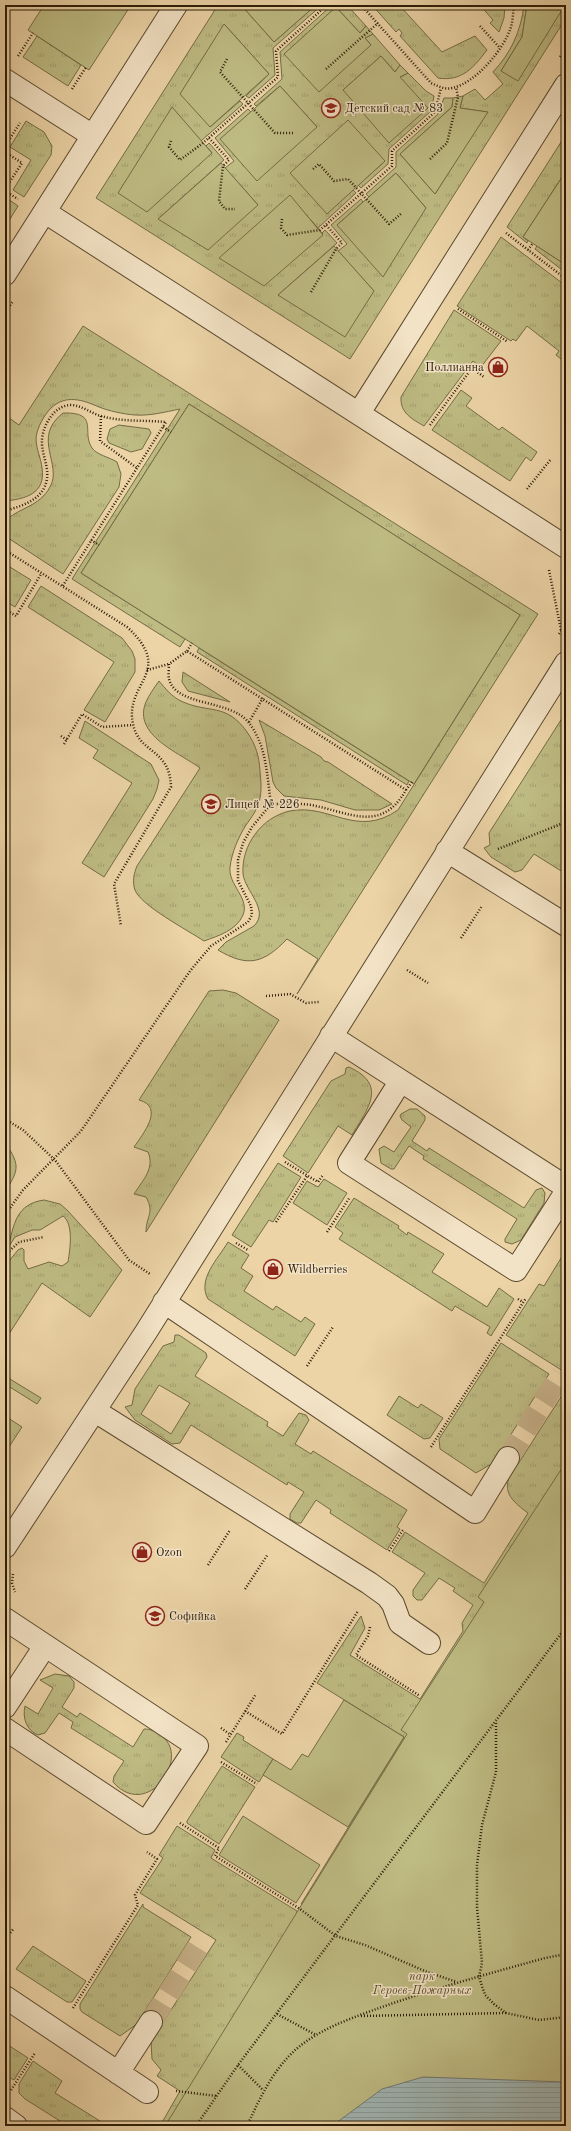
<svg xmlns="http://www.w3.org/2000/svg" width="571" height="2131" font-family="'Old Standard TT',serif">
  <defs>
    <pattern id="grass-tufts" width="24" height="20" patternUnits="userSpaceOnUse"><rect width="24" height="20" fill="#bebb83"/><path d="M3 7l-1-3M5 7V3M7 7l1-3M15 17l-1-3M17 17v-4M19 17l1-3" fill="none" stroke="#a3a070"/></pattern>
    <pattern id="water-rules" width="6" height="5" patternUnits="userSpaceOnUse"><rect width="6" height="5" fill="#9fb5b4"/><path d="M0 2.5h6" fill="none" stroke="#899b99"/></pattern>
  </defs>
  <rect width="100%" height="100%" fill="#ecd4a7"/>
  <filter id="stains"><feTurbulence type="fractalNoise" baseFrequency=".005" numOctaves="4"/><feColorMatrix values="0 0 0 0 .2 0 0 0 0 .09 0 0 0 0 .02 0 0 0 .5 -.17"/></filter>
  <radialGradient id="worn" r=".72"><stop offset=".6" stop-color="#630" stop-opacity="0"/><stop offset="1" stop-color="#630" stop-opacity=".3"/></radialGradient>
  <path fill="url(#grass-tufts)" stroke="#746c45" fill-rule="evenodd" d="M218,5h23l33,37 42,-37h6l-49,43 2,27 -26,23 -3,-2 23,-22 -45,-50 -14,103 30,-26 3,3 -42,37 -30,-33 41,45 -6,-7 3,-3 15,17 -66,59 100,-14 -33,-37 9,-7 -19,-23 33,-29 3,3 -30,27 96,-12 -37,-41 -24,20 -2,-2 28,-25 -2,-27 52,-47h15l19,21 -6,7 -24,-26 -51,47 86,-9 -6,-7 8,-4 27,31 -5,7 -14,-16 -38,34 57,-13 8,-4 18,18 8,5 -3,15 -42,38 -1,15 -27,24 -3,-3 27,-24 -59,53 27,-24 3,3 -38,35 -29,-32 34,38 -1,-1 3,-3 12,13 -59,52 96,-4 -36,-40 9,-7 -16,-19 30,-26 2,3 -26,23 89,-17 -30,-35 -27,24 -3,-3 30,-27v-15l42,-38 6,-16h9l-1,9 -52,47 35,40 52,-82 -27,-4 3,-12 12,-7 10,11 18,-16 -10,-12c18,-19 28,-41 31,-67h3l-5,32 -21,34 65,-66v13l-216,341 -254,-161z
    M372,5h27l43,47 33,-16 12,14c-13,17 -25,32 -49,28l-38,-42 2,-3 -3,-4 -3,3z
    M480,5h25l-1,13 -5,14 -9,-9 3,-3z
    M37,36l44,29 -13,21 -45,-29z
    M26,121l18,11 8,14 -1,9 -27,42 -11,-7 18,-30 -21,-13z
    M563,139l3,2v30l-43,66 5,4 -1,2 -20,-16z
    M8,199l10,7 -13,21v-24z
    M501,237l65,49v77l-10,-8 3,-4 -32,-25 -11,15 -3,-2 -2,2 -54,-35z
    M537,246l29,19v8l-31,-24z
    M454,310l47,31 -20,26 -8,-6 -49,65c-12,-7 -24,-13 -23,-29z
    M83,326l455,288 -241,380 21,-35 -31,-20c-23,24 -39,29 -69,11l8,-8 28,-16c16,-16 -9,-35 -11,-52 -2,-29 19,-57 47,-63 40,-8 66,28 108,-1l122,-195 -331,-211 -108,169 104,66 -5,8 -108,-68 108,-170c-15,3 -30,7 -45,6 -12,-1 -26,-4 -36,-8 -16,-7 -33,-13 -48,1 -7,7 -14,20 -15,30 0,11 5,20 6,30 4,26 -17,31 -37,33v-86l14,10z
    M461,390l11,8 -6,8 33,24 3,-3 35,25 -6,9 -5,-4 -16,24 -78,-51z
    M63,413c37,-1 18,19 29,35 5,7 17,9 25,14l4,12 -2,13 -56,87 -58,-38v-15c15,-14 34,-14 45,-34 13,-23 -19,-49 13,-74z
    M119,425l30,4 2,4 -9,16 -11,3 -22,-9 -2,-4 3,-10z
    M5,564l26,16 -16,27 -10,-6z
    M41,586l81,52 10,13 3,8v13l-30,50 -21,-12 30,-48 -86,-55z
    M199,648l210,133 -2,4 -210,-133z
    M183,672l47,30 -42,-11 -6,-9z
    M159,681c6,7 13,16 22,20 27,13 45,1 66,31 9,13 12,24 13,39 1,11 2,21 -1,31 -2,8 -8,16 -13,23 -8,13 -14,27 -16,42 -2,18 20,31 13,48 -6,15 -25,21 -39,26 -15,-10 -64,-36 -69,-51 -3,-8 -1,-17 2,-24l63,-98c-20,-15 -68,-33 -54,-66 3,-7 8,-14 13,-21z
    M566,712v162l-32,-20 -12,16 -7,2 -24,-15 -7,-9 6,-3 -1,-12z
    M259,720l62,37 3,4 4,1 64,42 -13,6h-24l-34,-10 -37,-4 -8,-8 -3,-6 -8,-46z
    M85,721l66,43 8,16 -2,9 -4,10 -49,78 -22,-14 50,-80 -39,-25 5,-8 -19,-12z
    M223,990l13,3 43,27 -133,212c0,-16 9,-19 0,-35l-12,-3c9,-14 21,-26 14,-42l-14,-5c9,-13 31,-40 5,-47l70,-109z
    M349,1067c39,18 19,41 3,68l-14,-9 -30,47 -25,-17 48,-75 14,-7 1,-6z
    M410,1109h7l8,7v4l-13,21 15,10 2,-3 95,60 12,-18 6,-2 3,5 -1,10 -23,37 -9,4 -7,-2v-3l12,-20 -94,-60 1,-3 -15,-10 -15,23h-3l-10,-6 -2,-14 5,-3 10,6 17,-25 -9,-7 -2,-4 1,-2z
    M6,1144c15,22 12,27 -1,48z
    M278,1163l23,14 -28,45 -4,-2 -18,27 -19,-12z
    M324,1179l23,14 -20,32 -34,-22 14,-22 11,6z
    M354,1198l45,28 -1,2 9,7 1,-3 36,22 -12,18 55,35 12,-19 15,11 -23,37 -4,-3 3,-6 -35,-21 -3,5 -113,-72 4,-6 -8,-6z
    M44,1200l16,4 7,6 55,60 -32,47 -48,-34 -37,57v-74l13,-16 4,-2 2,2v11l4,8 21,-7 13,4 6,-4c2,-12 6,-38 -5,-46l-23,14h-8l-17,7 -7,11c6,-24 8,-44 36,-48z
    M228,1242l21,13 -8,13 12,8 -9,15 29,19 3,-4 25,16 4,-5 10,7 -20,32 -87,-57c-11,-20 10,-40 20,-57z
    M566,1250v123l-60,-38 33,-51 5,2z
    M175,1335h4l27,18 1,4 -12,19 73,46 -1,4 16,10 16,-23 7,2 3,5 -14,24 16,10 2,-3 94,59 -10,17 3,2 -13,21 -57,-37 1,-3 -15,-10 -15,23h-4l-7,-4v-5l14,-22 -16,-10 -1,3 -96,-60 -11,18 -8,1 -37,-24 -10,-13 7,-2 3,-16 28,-43 11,-4zM159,1385l31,18 -19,31 -30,-20z
    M501,1343l48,31 -56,89 -17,10 -36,-24 -1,-10z
    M5,1376l36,22 -4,6 -32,-20z
    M566,1389v212l-240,321 -25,-18 103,-167 -87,-54 44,-67 4,12 -15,27 70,44 43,-68 -1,-8 11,-18 -20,-14 2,-3 -16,-10 -17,22h-5l-4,-4v-6l12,-17 -33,-21 13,-20 79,51 44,-70c-22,-16 -27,-25 -12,-50l2,1z
    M399,1396l19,12 3,-4 22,14 -13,20 -6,1 -37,-24z
    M5,1416l17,11 -17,26z
    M55,1674l14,2 5,6v6l-12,19 15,10 3,-4 53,34 11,-18c7,0 10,2 16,6 33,20 -12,87 -47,47l1,-6 10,-15 -53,-33 2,-6 -14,-9 -14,20 -7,2c-11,-4 -16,-17 -13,-29l13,8 15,-26 -13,-8z
    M237,1733l7,4 -1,3 30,19 -14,23 -38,-25z
    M222,1766l33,21 -36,57 -32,-21v-2z
    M177,1826l38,24 -4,8 86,53v3l-119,212h-18l20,-35 -23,-15 4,-6 -9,-11 -1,-18 65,-101 -76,-47 23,-35 -4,-3z
    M143,1904v3l48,30 -54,87 -17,12 -38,-24 -2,-3v-5z
    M33,1946l53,35 -14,21h-5l-51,-33z
    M5,2043l23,15 -14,22 -9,-5z
    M33,2061l29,20 -7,12 53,33h-40l-43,-27 -6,-6v-9z"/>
  <path fill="#bebb83" stroke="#746c45" d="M44,5h87l-42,65 -61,-40z
    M241,5h75l-42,37z
    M527,5h38l-47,76 -17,-10 21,-34z
    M336,7l24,26 6,-7 7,8 -8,4 6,7 -52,47 -35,-38z
    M224,24l45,50 -59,53 -30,-33z
    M381,56l14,16 5,-7 8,8 -8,4 28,31 -39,35 -46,-53z
    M280,86l37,41 -60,54 -37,-42z
    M463,96l-3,12 28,4 -53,82 -35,-40 52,-47 1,-9z
    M172,107l40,46 -65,59 -29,-19z
    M348,120l37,41 -58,53 -37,-41z
    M221,163l37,42 -50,45 -50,-31z
    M566,171v94l-43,-28z
    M396,173l30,35 -43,69 -46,-52z
    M290,195l33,40 -59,51 -45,-28z
    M334,246l40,45 -29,46 -67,-42z
    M189,404l331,211 -106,169 -333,-211z
    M566,1462v664h-401l242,-392 -6,-4 83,-128 -6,-5z
    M344,1700l60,37 -56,90 -85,-52 10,-16 18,11 11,-16 6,3z
    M243,1816l77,49 -24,38 -77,-48z"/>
  <path fill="url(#water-rules)" stroke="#71786f" d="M423,2077l143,5v44h-234l50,-37z"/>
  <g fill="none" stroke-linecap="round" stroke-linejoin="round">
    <path stroke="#c5af87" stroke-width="22" stroke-dasharray="22 11" stroke-linecap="butt" d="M508,1458l53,-84
      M151,2022l52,-83"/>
    <g stroke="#5b4a2f" stroke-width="24">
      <path id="minor" d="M5,80l88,56
        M45,212l521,335
        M5,274l171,-269
        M359,413l207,-328
        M447,851l119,74
        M331,1036l235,151
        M400,1082l-51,81 167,107 50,-78
        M164,1302l311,210 33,-54
        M95,1411l274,172 18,13 6,8 7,19 29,20
        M5,1547l141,-215 420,-669
        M5,1619l192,127 -51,77 -141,-94
        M5,1707l40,-61
        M5,1997l142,95
        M118,2073l33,-51
        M5,2118l11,8"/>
    </g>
    <path stroke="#2b1c07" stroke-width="2.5" stroke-dasharray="1 2" stroke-linecap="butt" d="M361,5l70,78c7,3 14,7 21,5 24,-5 52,-39 59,-61 2,-7 2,-15 3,-22
      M5,12l5,-7
      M480,26l20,22
      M18,56l15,-23
      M560,57l6,-9
      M227,59l-7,13 55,61h18
      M326,69l52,-46
      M72,89l14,-22
      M209,138l20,22 -6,6 -4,35 6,8h10
      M171,141l-2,6 11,13 23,-17 75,-66 -2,-26 51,-46
      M5,146l15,-23
      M5,152l17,11 -17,26
      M430,159l17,-16 11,-46 -2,-10
      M313,169l6,-5 15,17 14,-2 41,45 13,-11
      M5,191l13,8
      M282,219l-1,9 6,7 33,-5 72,-64v-15l43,-39 6,-24
      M506,233l60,46
      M528,250l5,-7
      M311,292l25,-43 6,-6 -16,-18
      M458,309l50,33
      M5,313l8,-12
      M101,416l-1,25 37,27
      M430,425l42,-57 12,9
      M163,427l8,5
      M527,489l24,-30
      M5,511c13,-4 32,-9 39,-23 8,-16 -1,-28 -2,-44 -1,-16 11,-38 28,-39 12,0 20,8 31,11 20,6 44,4 65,6l-104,165
      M91,540l8,5
      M5,550l122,77c49,45 -3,55 6,97 6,30 37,24 38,63l-57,97 7,42
      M549,570l12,60
      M5,609l11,7 25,-42
      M559,634l7,-11
      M187,651l5,-8
      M147,670l22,-6
      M249,722l14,-24
      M61,736l6,4
      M64,744l18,-30 20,13 31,-2
      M406,790l6,-8
      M498,849l68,-27
      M461,938l21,-32
      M407,970l21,13
      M266,996l24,-2 16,9 13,-1
      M5,1119l18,11 32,30 74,100 21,14
      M285,1162l33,20 5,-7
      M5,1215l18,-25 58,-59 109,-160 21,-25 37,-24 4,-7 -1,-9 -13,-25v-21l5,-17 9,-16 19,-23c13,0 27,-1 40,1 38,7 70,29 95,-15l-219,-139 -18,13c0,4 -1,11 0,15 7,28 62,20 80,44 18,23 18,54 22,81
      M276,1222l31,-46
      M327,1232l23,-35
      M236,1243l12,7
      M5,1255l14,-13 25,-5
      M518,1299l5,3
      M307,1366l26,-39
      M431,1447l95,-149
      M389,1551l14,-21
      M208,1565l22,-35
      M13,1574l-1,9 3,9
      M245,1589l23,-35
      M370,1627l-2,9 -12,19 64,41
      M245,1711l37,23 76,-123
      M496,1723v49l-14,53 -5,40v42l5,56 -3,14 6,18 9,9 12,9 33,7 27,-3
      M221,1728l10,7
      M226,1742l30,-48
      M221,1762l36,22
      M180,1823l39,25 -4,8 85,53 36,27 29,9 62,27 30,10
      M5,1940l9,-12
      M73,2008l65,-103 -3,-10 22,-36 -10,-7
      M277,2014l39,21
      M361,2016l145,-3
      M238,2065l25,25
      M11,2090l24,-37
      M176,2091l41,5
      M196,2126l42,-61 328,-438
      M247,2126c12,-26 24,-52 44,-72 24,-24 61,-36 91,-47 54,-19 109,-34 163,-49l21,-4"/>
    <use href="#minor" stroke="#f3e3c6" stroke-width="22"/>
  </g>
  <defs>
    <g id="school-ring" transform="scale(1)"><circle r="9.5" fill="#f3e3c6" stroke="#8f2418" stroke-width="1.5"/><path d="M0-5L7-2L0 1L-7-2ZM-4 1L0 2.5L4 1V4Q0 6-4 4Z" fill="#8f2418"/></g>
    <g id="shop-ring" transform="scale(1)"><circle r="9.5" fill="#f3e3c6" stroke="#8f2418" stroke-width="1.5"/><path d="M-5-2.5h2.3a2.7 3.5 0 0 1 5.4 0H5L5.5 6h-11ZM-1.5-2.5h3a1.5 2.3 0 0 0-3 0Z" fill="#8f2418"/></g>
  </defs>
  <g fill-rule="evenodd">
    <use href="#school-ring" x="331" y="108"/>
    <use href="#shop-ring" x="498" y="367"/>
    <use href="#school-ring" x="211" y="804"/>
    <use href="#shop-ring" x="273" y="1269"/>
    <use href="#shop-ring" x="142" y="1552"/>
    <use href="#school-ring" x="155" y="1616"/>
  </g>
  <g text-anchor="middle" stroke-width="3" stroke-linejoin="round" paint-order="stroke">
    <g font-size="12" fill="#2b1c07" stroke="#f3e3c6" text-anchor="start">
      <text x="345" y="112">Детский сад № 83</text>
      <text x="484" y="371" text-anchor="end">Поллианна</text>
      <text x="225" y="808">Лицей № 226</text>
      <text x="287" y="1273">Wildberries</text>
      <text x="156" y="1556">Ozon</text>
      <text x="169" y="1620">Софийка</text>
    </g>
    <g font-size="12" font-style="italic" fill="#574c2c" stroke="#f3e3c6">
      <text x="422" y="1980">парк<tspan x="422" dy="14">Героев-Пожарных</tspan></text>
    </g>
  </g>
  <rect width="571" height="2131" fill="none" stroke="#ecd4a7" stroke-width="20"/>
  <rect x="6" y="6" width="559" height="2119" fill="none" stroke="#2b1c07" stroke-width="2"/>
  <rect x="10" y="10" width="551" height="2111" fill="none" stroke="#2b1c07"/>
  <rect width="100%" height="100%" filter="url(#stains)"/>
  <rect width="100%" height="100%" fill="url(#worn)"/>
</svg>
